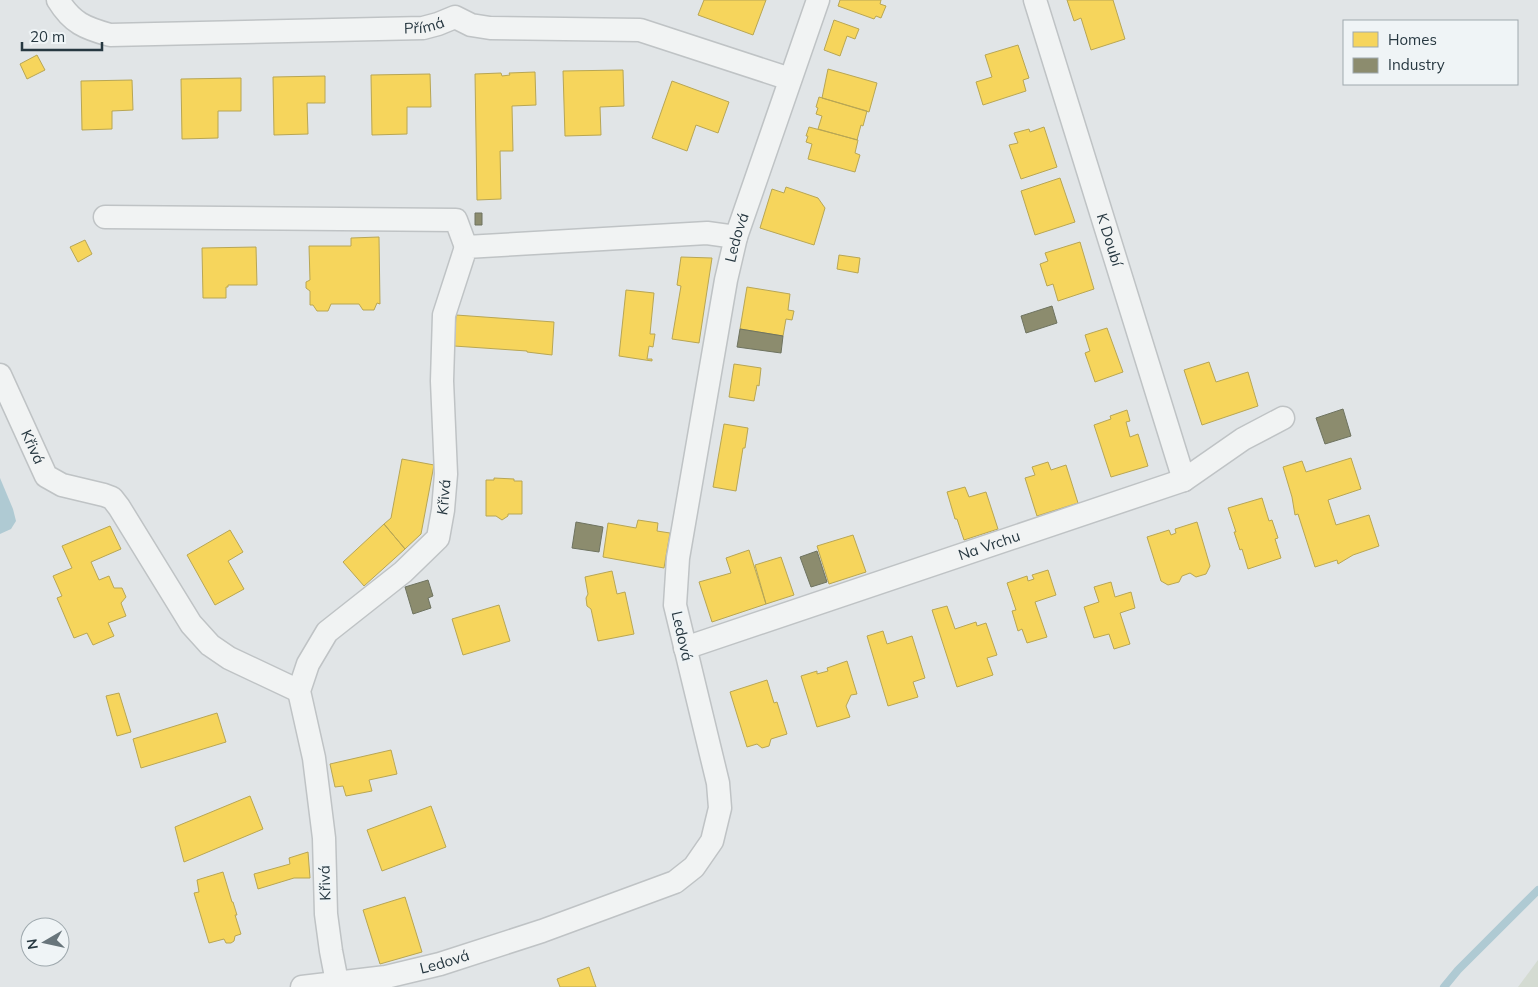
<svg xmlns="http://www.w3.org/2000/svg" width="1538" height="987" font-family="Mulish,sans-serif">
  <rect width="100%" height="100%" fill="#e1e5e7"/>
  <path fill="#d4dbd2" d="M1538,960v27h-20z"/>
  <path fill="#afcad3" d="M0,478l13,31 3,12 -5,8 -11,5z"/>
  <path fill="#f6d55c" stroke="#b8a654" d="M704,0h62l-13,35 -55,-20z
    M840,0h41l-1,4 6,2 -5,12 -5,-2 -2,3 -36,-13z
    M1067,0h46l12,39 -34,11 -10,-32 -7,3z
    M834,20l25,9 -4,10 -8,-3 -7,20 -16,-6z
    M1018,45l11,33 -6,2 3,11 -43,14 -7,-23 16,-5 -7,-22z
    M37,55l8,15 -18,9 -7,-15z
    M828,69l49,14 -8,29 -47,-14z
    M623,70l1,36 -24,1 1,28 -36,1 -2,-65z
    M535,72l1,33 -24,1 1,45h-13l1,48 -24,1 -2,-126 26,-1 1,3 8,-1 -1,-2z
    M430,74l1,33h-24v27l-35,1 -1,-60z
    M325,76v27h-18l1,31 -34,1 -1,-58z
    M241,78v33h-23v27l-36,1 -1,-60z
    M132,80l1,30 -21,1v18l-30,1 -1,-49z
    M672,81l57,21 -11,31 -22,-8 -9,26 -35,-13z
    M819,97l48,14 -4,15 -2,-1 -4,15 -39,-11 4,-13 -6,-2 2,-6 -2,-1z
    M809,127l49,13 -3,13 5,2 -5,17 -47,-13 4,-15 -6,-2 2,-6h-2z
    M1044,127l13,40 -36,12 -12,-34 9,-2 -4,-10 15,-4 1,3z
    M1060,178l15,44 -40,13 -14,-44z
    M786,187l32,11 7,10 -11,37 -54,-17 12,-39 12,4z
    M379,237l1,67 -3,-1 -3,7h-11l-4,-6h-28l-3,7h-11l-4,-6h-3v-14l-4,-3v-6l4,-2 -1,-34h42v-8z
    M85,240l7,14 -14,8 -8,-15z
    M1080,242l14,47 -36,12 -5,-17 -6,2 -7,-22 8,-3 -3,-8z
    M256,247l1,38h-29v2h-2v11h-23l-1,-50z
    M839,255l21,3 -2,15 -21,-4z
    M681,257l31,1 -13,85 -27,-4 9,-53 -4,-1z
    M747,287l43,7 -2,16 6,1 -2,9 -6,-1 -3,17 -43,-7z
    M626,290l28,3 -4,41h5l-2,13 -4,-1 -2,13h5v2l-33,-5z
    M456,315l98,7 -2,33 -25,-3v-1l-73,-5z
    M1107,328l16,44 -28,10 -10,-29 5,-2 -5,-16z
    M1209,362l7,20 32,-10 10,34 -56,19 -18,-55z
    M734,364l27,4 -2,18 -2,-1 -3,16 -25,-4z
    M1127,410l3,11 -4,1 4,15 8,-3 10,32 -37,11 -17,-52 17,-6 -1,-3z
    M724,424l24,4 -3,20h-2l-7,43 -23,-4z
    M1351,458l10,31 -33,11 8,25 33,-10 10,31 -26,9 -15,9 -1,-4 -22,7 -17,-53 -3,1 -3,-18 -9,-30 19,-6 4,11z
    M402,459l32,6 -13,69 -16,15 -21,-25 7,-6z
    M1048,462l3,8 15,-5 12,38 -41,13 -12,-38 10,-3 -3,-8z
    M494,478l20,1v2h8v33h-14v2l-6,4 -6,-4h-10v-36h8z
    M965,487l4,10 17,-5 12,37 -34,11 -7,-21h-2l-8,-27z
    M1262,498l7,23 3,-1 6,18 -3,1 6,19 -33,11 -6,-20 -2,1 -6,-18h2l-8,-24z
    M638,520l20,3 -1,8 13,2 -6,35 -61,-11 5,-34 28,5z
    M1197,522l13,44 -4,8 -10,3 -6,-4 -8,3 -3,6 -11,3 -7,-4 -14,-44 22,-7 2,5 5,-2 -1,-4z
    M384,524l21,25 -41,37 -21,-24z
    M110,526l11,23 -30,13 8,18 10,-4 5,12h8l4,9 -5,6 5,13 -18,7 6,13 -21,9 -6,-12 -13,5 -17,-40 5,-2 -9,-20 19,-8 -10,-22z
    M230,530l13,22 -15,9 16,28 -29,16 -28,-50z
    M853,535l13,37 -37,12 -12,-38z
    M749,550l17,54 -54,18 -13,-40 32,-9 -5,-15z
    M781,557l13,38 -28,9 -11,-39z
    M1048,570l8,25 -21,7 12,35 -20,6 -5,-14 -4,2 -6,-20 4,-1 -9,-27 20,-7 1,5 6,-2 -2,-4z
    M612,571l5,23 8,-2 9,42 -36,7 -7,-32 -4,-3 -1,-8 2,-4 -3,-17z
    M1111,582l4,15 16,-5 4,16 -15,5 10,31 -16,5 -5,-15 -15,4 -10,-31 15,-5 -5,-15z
    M499,605l11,36 -47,14 -11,-36z
    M947,606l8,23 21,-7 1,4 9,-3 11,32 -10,3 6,17 -36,12 -25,-77z
    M883,631l4,13 25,-8 13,42 -12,4 5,15 -30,9 -21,-70z
    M847,661l10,33 -6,1 -5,11 4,11 -33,10 -16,-51 16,-5v3l11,-3 -1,-3z
    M767,680l7,23 3,-1 10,32 -16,5 -2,7 -7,2 -5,-4 -10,3 -17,-55z
    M119,693l12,39 -14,4 -11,-40z
    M217,713l9,29 -85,26 -8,-29z
    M391,750l6,24 -28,6 3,11 -26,5 -3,-10 -8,1 -5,-23z
    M250,796l13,33 -79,33 -9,-35z
    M431,806l15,41 -64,24 -15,-41z
    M308,852l2,26h-16l-36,11 -4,-15 36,-10 -1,-6z
    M223,872l9,30h1l4,13h-2l6,19 -6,2 -1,5 -3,2h-5l-2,-4 -15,4 -15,-50 5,-1 -2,-12z
    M405,897l17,55 -42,12 -17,-54z
    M589,967l7,20h-36l-3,-8z"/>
  <path fill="#8c8c6e" stroke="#6e7360" d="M475,213h7v12h-7z
    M1052,306l5,17 -31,10 -5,-17z
    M740,329l43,7 -2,17 -44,-6z
    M1343,409l8,27 -26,8 -9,-26z
    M576,522l27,5 -4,25 -27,-4z
    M817,551l10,31 -16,5 -11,-30z
    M428,580l5,16 -5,2 3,10 -18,6 -8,-27z"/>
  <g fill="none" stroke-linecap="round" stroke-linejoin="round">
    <path stroke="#afcad3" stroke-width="8" d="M1444,987l14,-17 80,-80"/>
    <g stroke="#bfc3c5" stroke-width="25">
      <g id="street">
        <path id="s1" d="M58,0c14,23 27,28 52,35l313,-7 15,-4 17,-7 16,8 19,3 150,2 150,49"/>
        <path id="s2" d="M1035,0l149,480"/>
        <path d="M105,217l351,3 10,27"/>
        <path id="s3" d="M0,375l46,101 16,9 42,10 8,3 7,9 72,117 19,21 19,13 70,33"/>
        <path id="s4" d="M685,648l499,-168 59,-41 40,-21"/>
        <path id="s5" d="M302,987l84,-10 54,-13 102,-33 133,-49 19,-15 18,-26 8,-33 -2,-25 -43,-178 3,-47 48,-278 10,-43 82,-237"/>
        <path id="s6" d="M338,987l-7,-36 -5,-37 -2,-76 -10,-80 -15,-67 9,-27 19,-32 76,-60 35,-34 5,-28 3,-36 -4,-93 2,-66 22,-68 241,-14 29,4"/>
      </g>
    </g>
    <use href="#street" stroke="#f1f3f3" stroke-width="22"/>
  </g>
  <g text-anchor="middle" stroke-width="5" stroke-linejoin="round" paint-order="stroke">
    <g font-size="15" fill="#273841" stroke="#eff4f6">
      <text dy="5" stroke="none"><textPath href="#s1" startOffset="379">Přímá</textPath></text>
      <text dy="5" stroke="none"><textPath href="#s5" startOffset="1060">Ledová</textPath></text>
      <text dy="5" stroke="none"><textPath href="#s2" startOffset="251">K Doubí</textPath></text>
      <text dy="5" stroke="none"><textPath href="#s3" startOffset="79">Křivá</textPath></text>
      <text dy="5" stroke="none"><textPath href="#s6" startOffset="552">Křivá</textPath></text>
      <text dy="5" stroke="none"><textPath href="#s4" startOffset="321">Na Vrchu</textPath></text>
      <text transform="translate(682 636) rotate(77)" y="5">Ledová</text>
      <text transform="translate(325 883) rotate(-92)" y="5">Křivá</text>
      <text dy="5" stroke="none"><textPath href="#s5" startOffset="145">Ledová</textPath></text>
    </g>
  </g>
  <rect x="1343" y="20" width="175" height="65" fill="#eff4f6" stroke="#9fa9ae"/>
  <rect x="1353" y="32" width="25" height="15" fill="#f6d55c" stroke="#9fa9ae"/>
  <text x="1388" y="45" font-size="15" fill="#273841">Homes</text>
  <rect x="1353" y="58" width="25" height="15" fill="#8c8c6e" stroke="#9fa9ae"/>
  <text x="1388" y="70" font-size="15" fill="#273841">Industry</text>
  <g transform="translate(45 942) rotate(261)"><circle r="24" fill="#eff4f6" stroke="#9fa9ae"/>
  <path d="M0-4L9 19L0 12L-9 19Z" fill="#68757b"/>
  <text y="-8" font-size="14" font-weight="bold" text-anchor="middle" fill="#273841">N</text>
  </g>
  <path d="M22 42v8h80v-8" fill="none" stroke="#273841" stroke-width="2.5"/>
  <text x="30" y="42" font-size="15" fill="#273841" stroke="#eff4f6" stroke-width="4" paint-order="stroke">20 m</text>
</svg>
